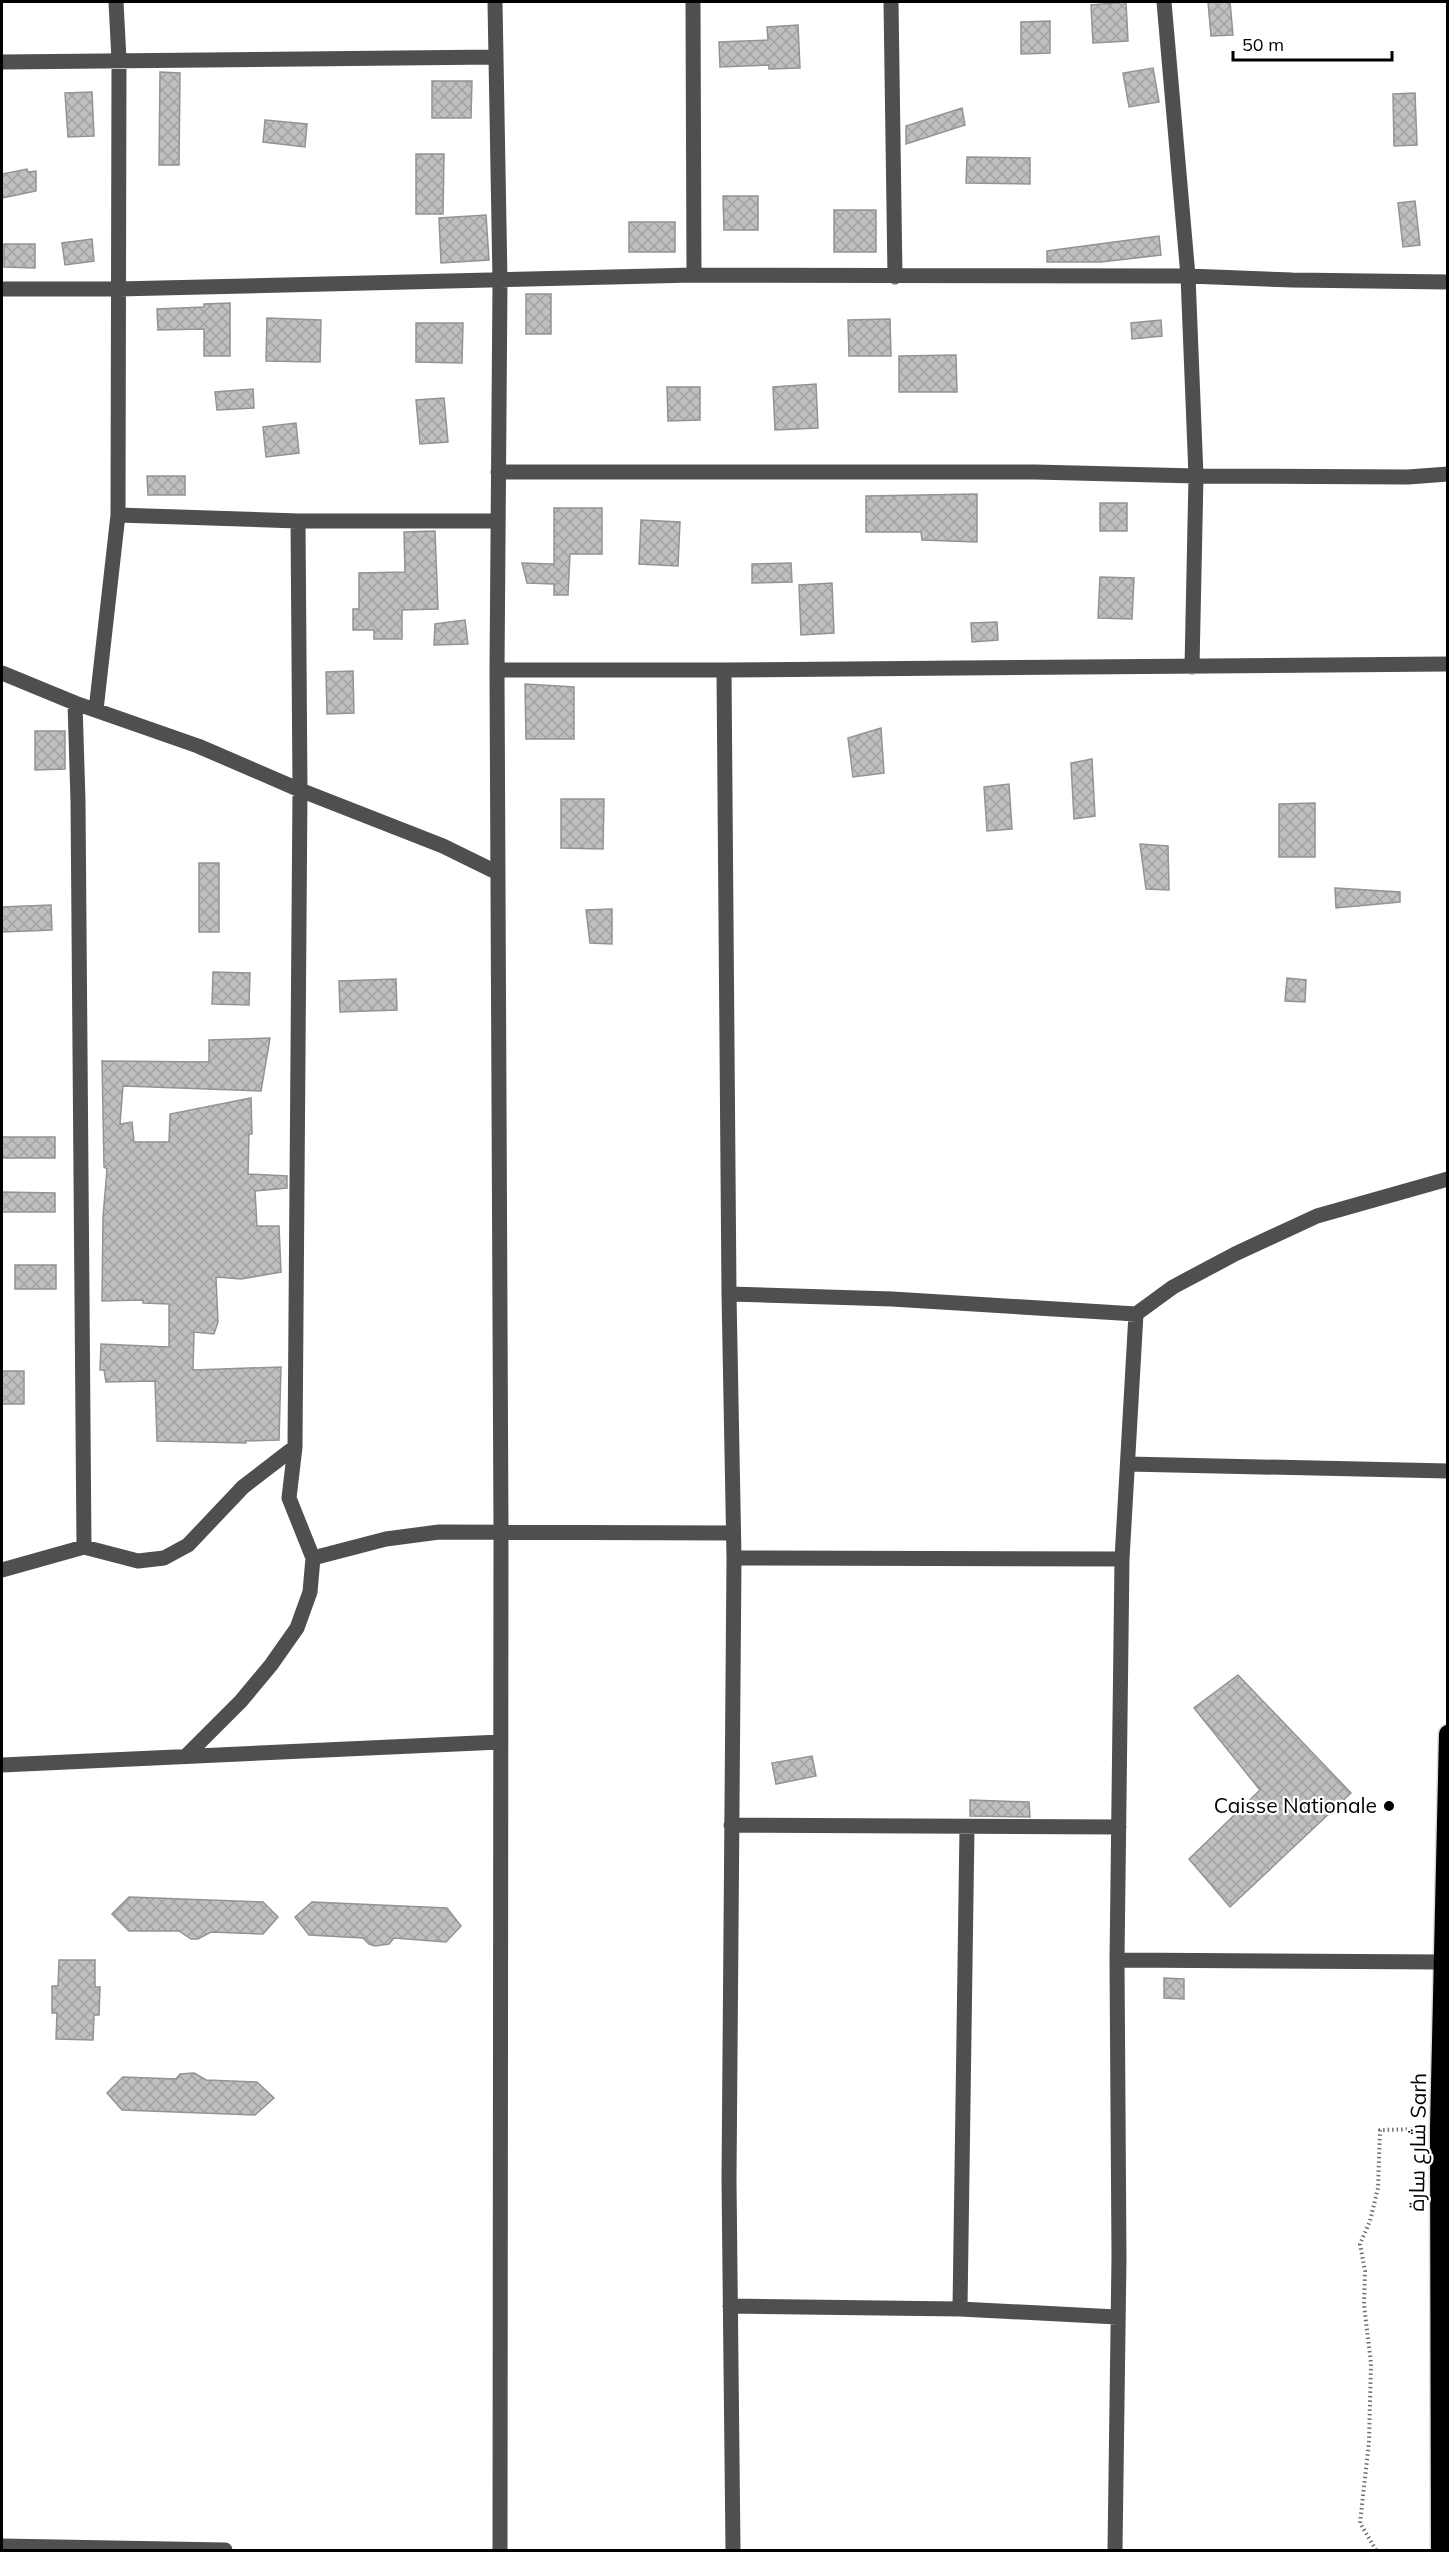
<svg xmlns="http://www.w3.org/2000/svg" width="1449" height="2552" font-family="Mulish,Cairo,sans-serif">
  <defs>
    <pattern id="building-cross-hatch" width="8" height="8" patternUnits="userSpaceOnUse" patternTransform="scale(1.5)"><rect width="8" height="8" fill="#bfbfbf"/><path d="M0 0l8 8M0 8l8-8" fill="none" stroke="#a2a2a2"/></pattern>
  </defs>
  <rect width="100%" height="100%" fill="#fff"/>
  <path fill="url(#building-cross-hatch)" stroke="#939393" stroke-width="1.5" d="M1126,2l2,39 -35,2 -2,-38z
    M1208,2h22l3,33 -22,1z
    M1050,21v32l-29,1v-32z
    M798,25l2,43 -31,1v-4l-49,2 -1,-25 49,-2 -1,-13z
    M1153,68l6,34 -30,5 -6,-34z
    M160,72l20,1 -1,92h-20z
    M432,81h40l-1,37h-39z
    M92,92l2,44 -26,1 -3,-44z
    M1415,93l2,52 -23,1 -1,-52z
    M962,108l3,17 -59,19v-18z
    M265,120l42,4 -2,23 -42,-5z
    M416,154h28l-1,60h-27z
    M967,157l63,1v26l-64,-1z
    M27,169l1,3 8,-1v20l-34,7v-24z
    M723,196h35v34h-34z
    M1415,201l5,44 -17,2 -5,-44z
    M834,210h42v42h-42z
    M486,215l3,45 -48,3 -2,-45z
    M629,222h46v30h-46z
    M1159,236l2,19 -60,7h-54v-11z
    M92,239l2,22 -29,4 -3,-22z
    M4,244h31v24l-31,-1z
    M526,294h25v40h-25z
    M230,303v53h-26v-27l-46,1 -1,-21 47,-2v-3z
    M267,318l54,2 -1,42 -54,-1z
    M890,319l1,37h-42l-1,-36z
    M1161,320l1,16 -30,3 -1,-16z
    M416,323h47l-1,40 -46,-1z
    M956,355l1,37h-58v-36z
    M816,384l2,44 -43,2 -2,-43z
    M667,387h33v33l-32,1z
    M253,389l1,19 -37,2 -2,-18z
    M444,398l4,44 -28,2 -4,-44z
    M296,423l3,30 -33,4 -3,-30z
    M147,476h38v19h-37z
    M977,494v48l-55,-2 -1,-8h-55v-36z
    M1100,503h27v28h-27z
    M554,508h48v46h-32l-2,41h-14v-11l-27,-1 -5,-20 32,1z
    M641,520l39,2 -2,44 -39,-2z
    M435,531l3,78 -36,1v29h-28v-9h-21v-21h6v-36l46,-1 -1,-40z
    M791,563l1,19 -40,1v-19z
    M1100,577l34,1 -2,41 -34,-1z
    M832,583l2,50 -33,2 -2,-50z
    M465,620l3,24 -34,1 1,-21z
    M997,622l1,18 -26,2 -1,-19z
    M353,671l1,42 -27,1 -1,-42z
    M525,684l49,3v52h-48z
    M881,728l3,45 -31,4 -5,-39z
    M35,731h30v38l-30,1z
    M1092,759l3,57 -21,3 -3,-56z
    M1009,784l3,45 -25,2 -3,-44z
    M561,799h43l-1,50 -42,-1z
    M1315,803v54h-36v-53z
    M1140,844l28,2 1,44 -23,-1z
    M199,863h20v69h-20z
    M1335,888l65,4v10l-64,6z
    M51,905l1,25 -50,2v-25z
    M612,909v35l-22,-1 -4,-33z
    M213,972l37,1 -1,32 -37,-1z
    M1287,978l19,2 -1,22 -20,-1z
    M396,979l1,31 -57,2 -1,-31z
    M270,1038l-9,53 -138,-5 -3,38 12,-2 2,20h35l1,-28 81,-16 1,36h-3l-1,40 39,2v12l-32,3 2,35h22l2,46 -40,7 -25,-2 2,45 -4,12 -20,-2 -1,38 88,-3 -2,73 -34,1 1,2 -89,-2 -2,-60 -49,1 -2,-12h-4l1,-26 68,3v-43l-26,-1v-3l-41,1 1,-84 4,-48 -3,-2 -2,-106 107,1v-22z
    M2,1137h53v21h-53z
    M2,1192l53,1v19h-53z
    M15,1265h41v24h-41z
    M2,1371h22v33h-22z
    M1238,1675l113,118 -121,114 -41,-48 71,-69 -66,-82z
    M812,1756l4,20 -40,8 -4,-21z
    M970,1800l59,2 1,15 -60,-1z
    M129,1897l134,5 15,15 -15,17 -52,-2 -13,7h-7l-12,-8h-50l-17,-17z
    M312,1902l135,6 14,18 -15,16 -52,-4 -5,6 -14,2 -6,-2 -6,-6 -54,-3 -14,-18z
    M59,1960h36v27h5l-1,28h-5l-1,25 -37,-1 1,-26h-5v-27h6z
    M1164,1978l20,1v20l-20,-1z
    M194,2073l12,7 51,2 17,16 -19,17 -133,-5 -15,-17 16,-16 53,2 4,-5z"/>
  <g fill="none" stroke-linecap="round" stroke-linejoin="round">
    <g stroke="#dbdbdb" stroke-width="21">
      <path id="highway" d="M1440,2550l-1,-421 9,-395"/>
    </g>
    <path stroke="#717171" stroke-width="4" stroke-dasharray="1.5 3" stroke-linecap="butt" d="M1376,2550l-16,-27 9,-81 2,-79 -7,-58 1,-34 -5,-27 10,-23 8,-33 2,-58 41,-1"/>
    <path stroke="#4f4f4f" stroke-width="15" d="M495,2l5,279 -3,389 4,863 -1,1017
      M693,2l1,273
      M891,2l4,275
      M1164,2l24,274 8,200 -4,191
      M2,62l494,-5
      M2,289h116l576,-14 494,1 104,4 156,2
      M498,472h537l161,4 212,1 40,-3
      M118,515l180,6h200
      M497,670h227l724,-6
      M724,670l5,624 5,264 -5,621 4,371
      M2,673l73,30 123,43 102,44 143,56 55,27
      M75,703l3,98 6,746
      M96,710l22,-195 1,-455 -3,-58
      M729,1294l163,5 244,15 37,-27 62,-33 82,-38 131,-37
      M1128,1464l320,7
      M313,1558l73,-19 53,-7 294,1
      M734,1558l388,1
      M2,1570l82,-23 54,14 26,-3 24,-13 55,-58 52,-40
      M186,1756l55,-55 30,-36 26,-37 13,-36 3,-34 -24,-60 6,-51 5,-657 -2,-269
      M2,1765l498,-23
      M731,1825l388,2
      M1117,1960l326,2
      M730,2306l230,3 157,8
      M960,2309l7,-482
      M2,2546l223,4
      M1115,2550l4,-293 -2,-297 5,-401 14,-245"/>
    <use href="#highway" stroke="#000" stroke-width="18"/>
  </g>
  <circle fill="#000" stroke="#fff" stroke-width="2" cx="1389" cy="1806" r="6"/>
  <g text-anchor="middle" stroke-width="4.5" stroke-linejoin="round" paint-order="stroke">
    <g font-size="21" fill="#000" stroke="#fff" text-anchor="end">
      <text x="1377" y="1813">Caisse Nationale</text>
    </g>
    <g font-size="21" fill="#000" stroke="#fff">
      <text transform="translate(1418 2142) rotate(-89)" y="7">شارع سارة Sarh</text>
    </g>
  </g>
  <rect width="1449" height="2552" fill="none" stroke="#000000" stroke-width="6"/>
  <path d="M1233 51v9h159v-9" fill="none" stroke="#000000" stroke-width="3"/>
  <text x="1242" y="51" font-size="18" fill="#000000" stroke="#ffffff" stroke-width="4.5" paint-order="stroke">50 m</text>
</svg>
